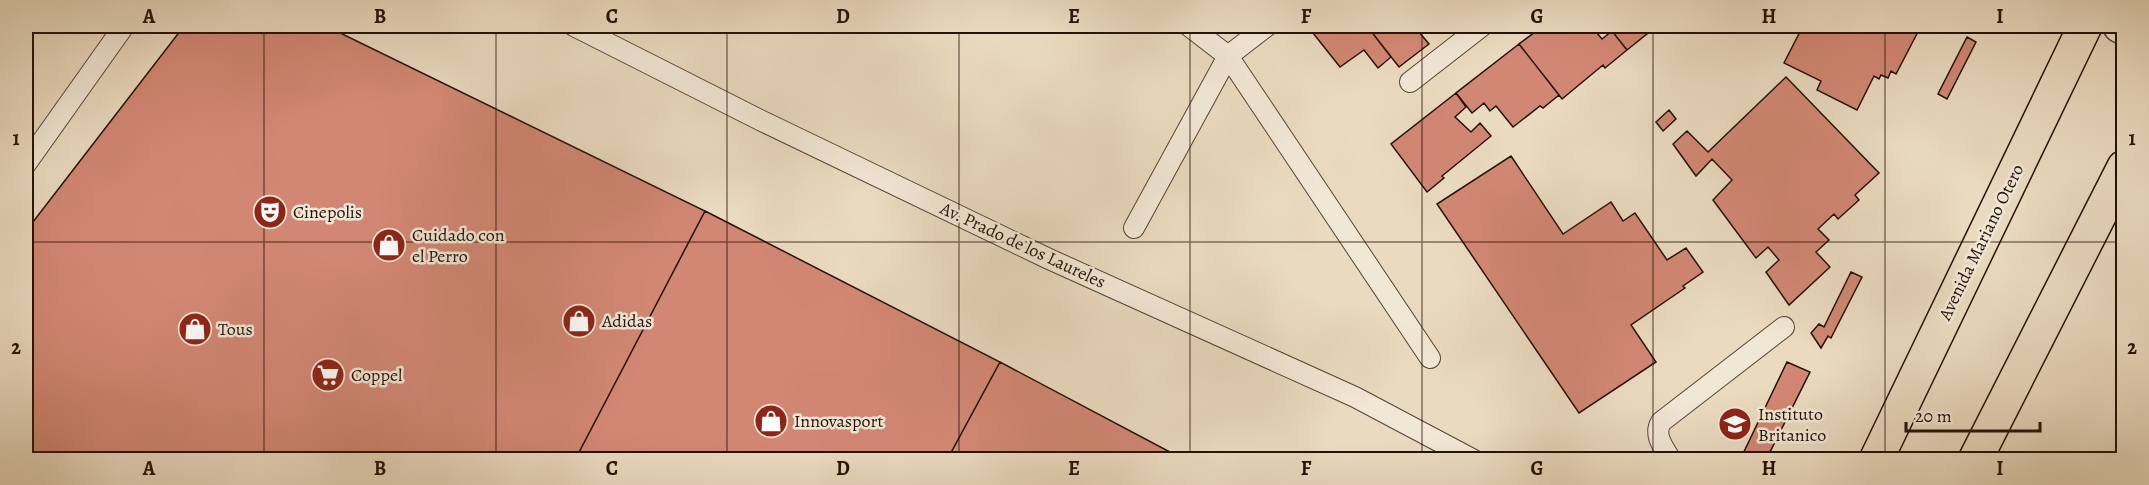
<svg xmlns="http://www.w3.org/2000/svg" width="2149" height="485" font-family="Alegreya,serif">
  <rect width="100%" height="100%" fill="#eadabf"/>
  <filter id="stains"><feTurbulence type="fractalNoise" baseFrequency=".00333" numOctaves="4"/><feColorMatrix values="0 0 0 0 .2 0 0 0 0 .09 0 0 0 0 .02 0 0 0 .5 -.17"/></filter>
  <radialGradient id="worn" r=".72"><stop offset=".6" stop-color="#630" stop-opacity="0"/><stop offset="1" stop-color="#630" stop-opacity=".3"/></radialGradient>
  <path fill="#d28774" stroke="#231208" stroke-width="1.5" d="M184,26h142l379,185 -130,249h-549v-229z
    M1321,26h46l24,31 -13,11 -14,-18 -24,17 -27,-34z
    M1367,26h47l15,18 -30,23z
    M1543,26h48l11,13 10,-8 15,19 -22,18 -2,-3 -41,34 -43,-55z
    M1619,26h30l-4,3 3,4 -21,17 -15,-19z
    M1803,26h118l-25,48 -5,-3 -3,7 -7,-3 -2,4 -5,-3 -17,34 -40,-20 4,-9 -37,-18z
    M1967,37l9,5 -29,57 -9,-5z
    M1519,44l40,51 -16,13 -3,-2 -27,21 -17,-21 -6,5 -6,-8 -12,10 -16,-20z
    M1786,77l93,96 -24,22 4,5 -21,19 -4,-5 -16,15 11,11 -13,12 14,15 -41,38 -23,-33 13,-12 -11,-13 -12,11 -43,-58 19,-20 -20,-21 -16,17 -23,-32 14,-13 21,21z
    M1456,93l10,14 -11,10 16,15 9,-9 11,13 -49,40 2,2 -17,14 -36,-48z
    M1669,110l7,9 -13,12 -7,-9z
    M1511,156l52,78 48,-32 12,19 12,-8 32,47 19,-12 17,24 -20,14 2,2 -54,37 25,37 -77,51 -142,-209z
    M705,211l295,151 -53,98h-372z
    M1851,272l11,5 -31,61 -3,-2 -7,12 -10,-15 8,-9 5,3z
    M1000,362l185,98h-238z
    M1787,362l23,10 -44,88h-26z"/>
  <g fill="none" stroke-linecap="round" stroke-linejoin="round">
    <g stroke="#554436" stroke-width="22">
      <path id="service" d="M574,26l186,94 289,139 306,138 119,63
        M1189,26l39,30 202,302
        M1410,82l72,-56
        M26,164l98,-138
        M1134,228l94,-172 39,-30
        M1671,460c-7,-12 -18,-25 -10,-38l123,-95"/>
    </g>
    <g stroke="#554436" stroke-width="36">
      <path id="minor" d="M2120,26l4,2"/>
    </g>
    <g stroke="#231208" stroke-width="36">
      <path id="primary" d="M1876,460l209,-434
        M1975,460l149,-293"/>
    </g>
    <use href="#service" stroke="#f1e7d5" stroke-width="20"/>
    <use href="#minor" stroke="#f1e7d5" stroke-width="33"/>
    <use href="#primary" stroke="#eadabf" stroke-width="33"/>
  </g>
  <path fill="none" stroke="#231208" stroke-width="1.5" stroke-opacity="0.55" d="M264,26v434M496,26v434M727,26v434M959,26v434M1190,26v434M1422,26v434M1653,26v434M1885,26v434M26,242h2098"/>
  <defs>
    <g id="theatre-disc" transform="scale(1.725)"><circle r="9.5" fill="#8f2418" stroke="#f1e7d5"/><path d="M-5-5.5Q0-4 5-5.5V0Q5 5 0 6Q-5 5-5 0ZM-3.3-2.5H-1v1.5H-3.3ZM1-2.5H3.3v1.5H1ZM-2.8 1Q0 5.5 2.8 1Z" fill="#fff"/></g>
    <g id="shop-disc" transform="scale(1.725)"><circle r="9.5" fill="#8f2418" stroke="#f1e7d5"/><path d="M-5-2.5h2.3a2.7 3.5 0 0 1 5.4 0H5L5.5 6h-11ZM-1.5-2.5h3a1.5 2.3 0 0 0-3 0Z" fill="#fff"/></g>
    <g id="supermarket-disc" transform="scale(1.725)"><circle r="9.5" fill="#8f2418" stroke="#f1e7d5"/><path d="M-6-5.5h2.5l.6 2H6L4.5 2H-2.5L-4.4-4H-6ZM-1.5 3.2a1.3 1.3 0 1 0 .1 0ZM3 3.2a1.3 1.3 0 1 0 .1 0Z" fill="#fff"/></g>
    <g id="school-disc" transform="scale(1.725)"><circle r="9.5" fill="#8f2418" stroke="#f1e7d5"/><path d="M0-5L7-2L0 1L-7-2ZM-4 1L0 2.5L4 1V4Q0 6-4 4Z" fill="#fff"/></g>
  </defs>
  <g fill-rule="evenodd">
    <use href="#theatre-disc" x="270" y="212"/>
    <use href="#shop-disc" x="389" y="245"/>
    <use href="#shop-disc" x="579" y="321"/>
    <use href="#shop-disc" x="195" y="329"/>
    <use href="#supermarket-disc" x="328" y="375"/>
    <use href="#shop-disc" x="771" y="421"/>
    <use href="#school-disc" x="1735" y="424"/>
  </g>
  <g text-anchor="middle" stroke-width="5" stroke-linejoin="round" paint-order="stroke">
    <g font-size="18" fill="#231208" stroke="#f1e7d5" text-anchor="start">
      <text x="293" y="218">Cinepolis</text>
      <text x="412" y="241">Cuidado con<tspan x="412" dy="21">el Perro</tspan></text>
      <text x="602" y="327">Adidas</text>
      <text x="218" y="335">Tous</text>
      <text x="351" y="381">Coppel</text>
      <text x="1758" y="420">Instituto<tspan x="1758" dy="21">Britanico</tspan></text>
      <text x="794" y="427">Innovasport</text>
    </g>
    <g font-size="18" fill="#231208" stroke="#f1e7d5">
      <text transform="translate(1981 242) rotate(-64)" y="6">Avenida Mariano Otero</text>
      <text transform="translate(1023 245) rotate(25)" y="6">Av. Prado de los Laureles</text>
    </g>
  </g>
  <rect width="2149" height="485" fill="none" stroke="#eadabf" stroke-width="66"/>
  <path d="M1906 422v9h134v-9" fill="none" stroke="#231208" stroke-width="3"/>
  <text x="1915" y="422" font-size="18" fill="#231208" stroke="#f1e7d5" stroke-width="4.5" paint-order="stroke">20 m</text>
  <rect x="33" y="33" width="2083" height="419" fill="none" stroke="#231208" stroke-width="2"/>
  <g font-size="20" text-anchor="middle" font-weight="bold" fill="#231208">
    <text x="149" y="23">A</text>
    <text x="380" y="23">B</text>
    <text x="612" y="23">C</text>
    <text x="843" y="23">D</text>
    <text x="1074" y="23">E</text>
    <text x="1306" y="23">F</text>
    <text x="1537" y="23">G</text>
    <text x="1769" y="23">H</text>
    <text x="2000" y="23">I</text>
    <text x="16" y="145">1</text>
    <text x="2132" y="145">1</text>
    <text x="16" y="354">2</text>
    <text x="2132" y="354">2</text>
    <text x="149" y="475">A</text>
    <text x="380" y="475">B</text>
    <text x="612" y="475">C</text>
    <text x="843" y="475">D</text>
    <text x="1074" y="475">E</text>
    <text x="1306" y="475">F</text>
    <text x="1537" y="475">G</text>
    <text x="1769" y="475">H</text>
    <text x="2000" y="475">I</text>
  </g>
  <rect width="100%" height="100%" filter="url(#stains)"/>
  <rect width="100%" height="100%" fill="url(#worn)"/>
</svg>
